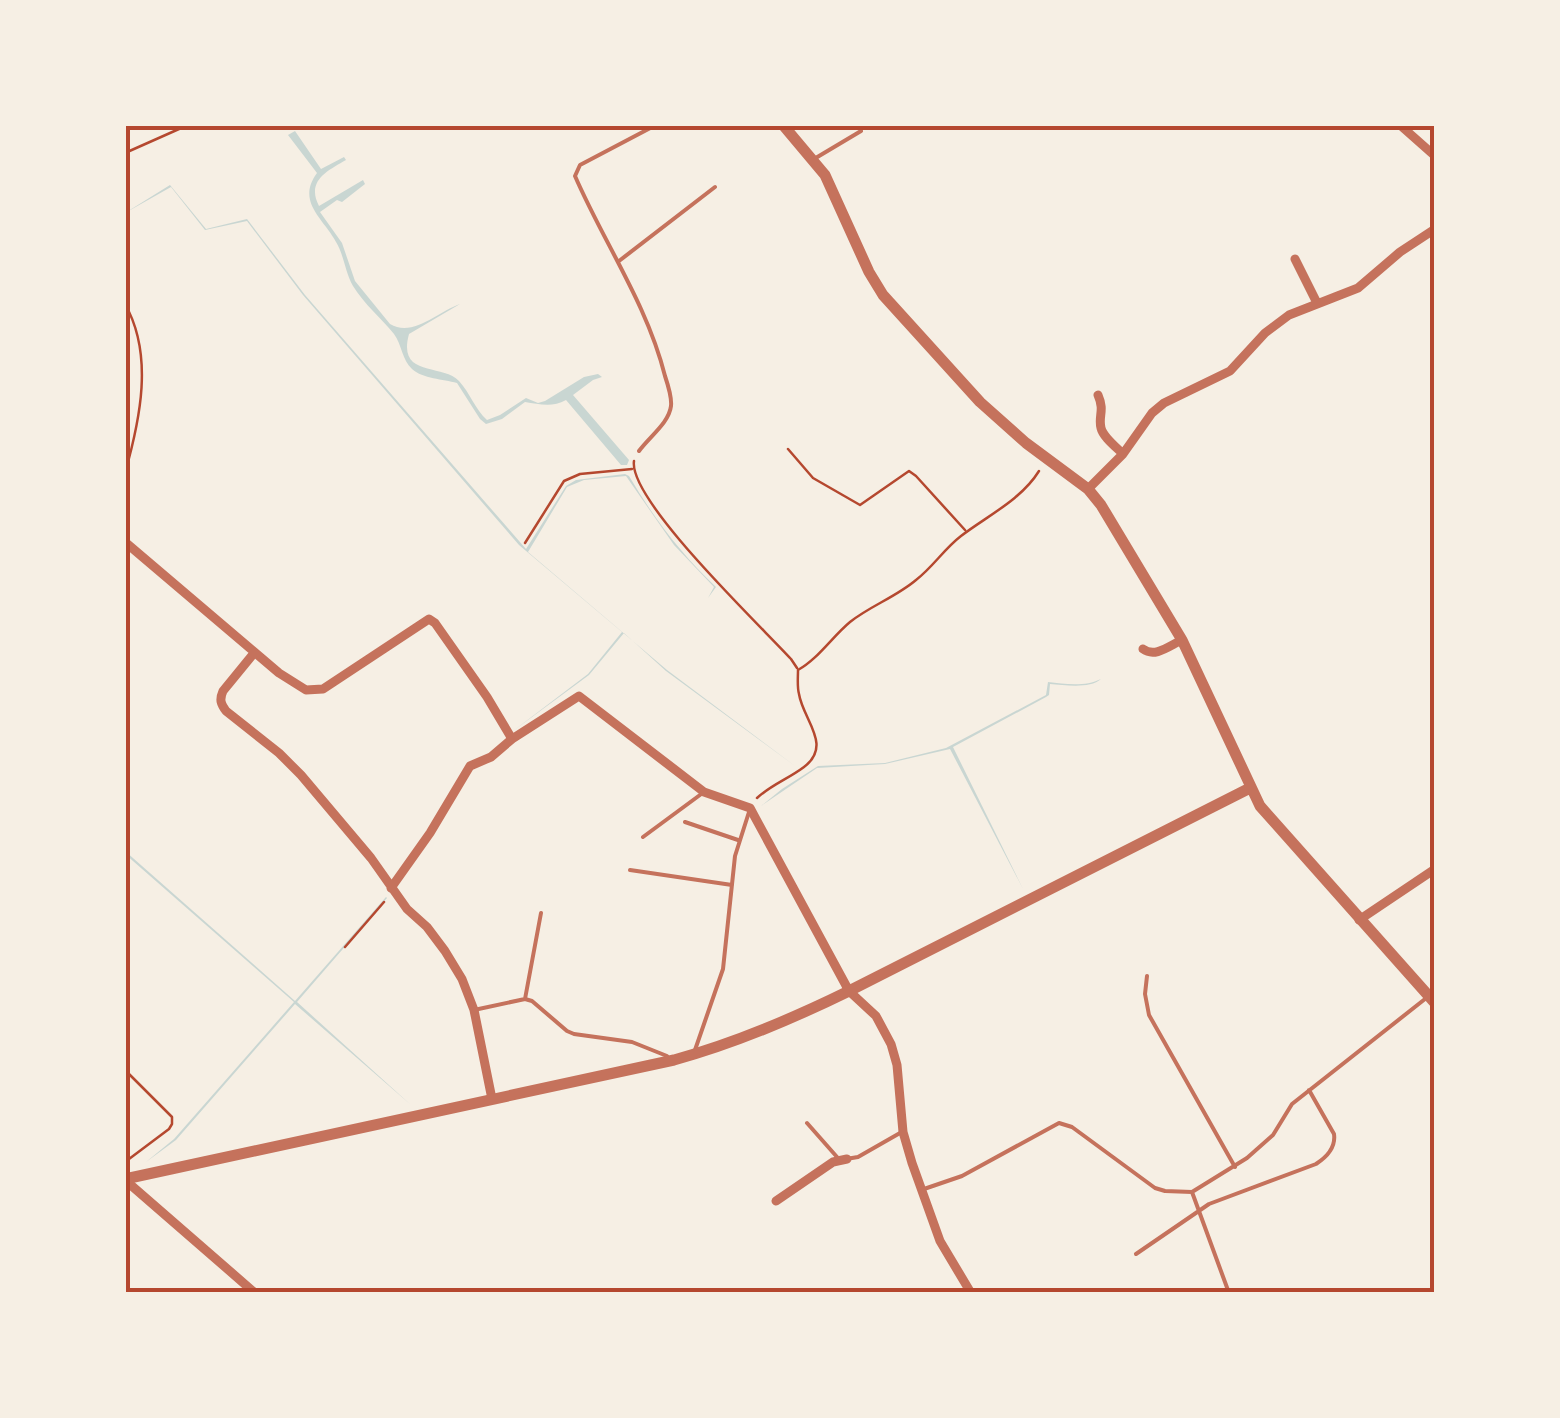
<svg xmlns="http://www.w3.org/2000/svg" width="1560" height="1418" font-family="Barlow,sans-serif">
  <rect width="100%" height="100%" fill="#f6efe4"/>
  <path fill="#c9d6d2" d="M295,131l26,38 23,-12 2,3c-19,11 -40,21 -27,46l44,-26 2,4 -23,18 -5,-2 -17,12 22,31 13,38 35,43c23,14 49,-13 70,-20l-51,30c-12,44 33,29 50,47 11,12 16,28 28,39l13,-5 26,-17 12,5 7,-2 39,-24 14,-3 4,3 -9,3 -20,15 56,65 -2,5h-6l-55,-65c-14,8 -27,4 -41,2l-23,17 -16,5 -6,-5 -23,-36c-14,-4 -34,-4 -45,-14 -10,-9 -10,-24 -18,-35 -13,-16 -30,-30 -41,-48 -8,-14 -9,-31 -17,-44 -13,-24 -40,-40 -19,-69l-29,-38z
    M170,185l36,44 41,-10 58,76 221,254 40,-63 10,-6 49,-6 4,2c24,41 52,78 87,111l-8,11 6,-11 -40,-42 -48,-69 -42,4 -17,7 -39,65 139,118 128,96 -129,-95 -42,-38 -35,42 -76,56 75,-57 34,-42 -103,-87 -216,-250 -56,-74 -42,9 -34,-43 -46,26z
    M1101,679c-11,10 -36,6 -51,5l-1,11 -3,2 -93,50 70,142 -73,-140 -65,15 -68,4 -56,38 21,-17 36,-23 67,-3 61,-15 100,-53 2,-13c17,2 37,5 53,-3z
    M125,851l170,150 91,-104 1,1 -90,104 114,103 -116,-101 -119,136 -30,22 28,-23 120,-137 -169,-148z"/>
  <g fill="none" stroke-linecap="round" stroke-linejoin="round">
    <path stroke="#b5482f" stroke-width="2.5" d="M125,153l63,-28
      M125,304c29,51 15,116 0,169
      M788,449l25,29 47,27 49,-34 7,5 49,54
      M634,461c-6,39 127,165 157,198l6,9
      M525,543l39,-62 16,-7 52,-5
      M757,798c14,-13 31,-19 47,-31 29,-22 -1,-47 -5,-73 -2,-7 -1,-16 -1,-24 20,-11 34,-33 52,-48 20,-16 46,-25 66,-42 17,-13 28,-31 45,-44 26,-20 60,-36 78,-65
      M345,947l39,-45
      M125,1070l47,47v7l-3,5 -44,33"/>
    <path stroke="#c5725c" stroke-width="4" d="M814,159l47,-28
      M619,261l96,-74
      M639,451c10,-14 30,-28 32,-45 1,-9 -3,-21 -6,-30 -18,-72 -61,-133 -90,-200l5,-11 76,-40
      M685,822l53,18
      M643,837l61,-45
      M630,870l102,15
      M1147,976l-2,18 4,21 86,152
      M525,999l16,-86
      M474,1010l51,-11 7,2 35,30 7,3 58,8 35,14
      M695,1050l28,-81 12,-113 14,-44
      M807,1123l30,34
      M846,1159l12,-2 42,-24
      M924,1189l38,-13 97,-53 13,4 83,61 10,3 27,1 55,-34 26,-23 19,-31 133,-105
      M1192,1192l37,101
      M1136,1254l73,-50 107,-40c11,-7 20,-16 18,-30l-25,-44"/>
    <path stroke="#c5725c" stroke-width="9" d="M1400,125l35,31
      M1295,259l22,44
      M1098,395c7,16 0,21 3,33 2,9 15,19 22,26
      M1088,489l35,-35 29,-41 12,-10 66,-32 35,-38 24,-18 69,-27 42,-36 35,-23
      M125,542l154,131 27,17 17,-1 106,-70 6,4 52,74 25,42
      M1143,649c12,9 26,-3 39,-9
      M254,653l-31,38c-4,9 -2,13 3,20l53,42 22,22 70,83 36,51 20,18 18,24 17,28 12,31 18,89
      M391,888l39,-55 40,-67 21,-9 21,-18 67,-43 125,96 46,16 99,183 27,25 15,28 6,21 6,67 9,31 28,78 31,52
      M1359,920l76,-51
      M125,1180l130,113
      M776,1201l57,-39 14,-3"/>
    <path stroke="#c5725c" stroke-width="11" d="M783,125l42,50 44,97 14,23 97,107 46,41 62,46 13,16 81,135 78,166 175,197
      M125,1179l549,-119c62,-17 118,-41 175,-69l401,-203"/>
  </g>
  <rect width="1560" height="1418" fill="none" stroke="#f6efe4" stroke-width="255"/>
  <rect x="128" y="128" width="1304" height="1162" fill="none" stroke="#b5482f" stroke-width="4"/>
</svg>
